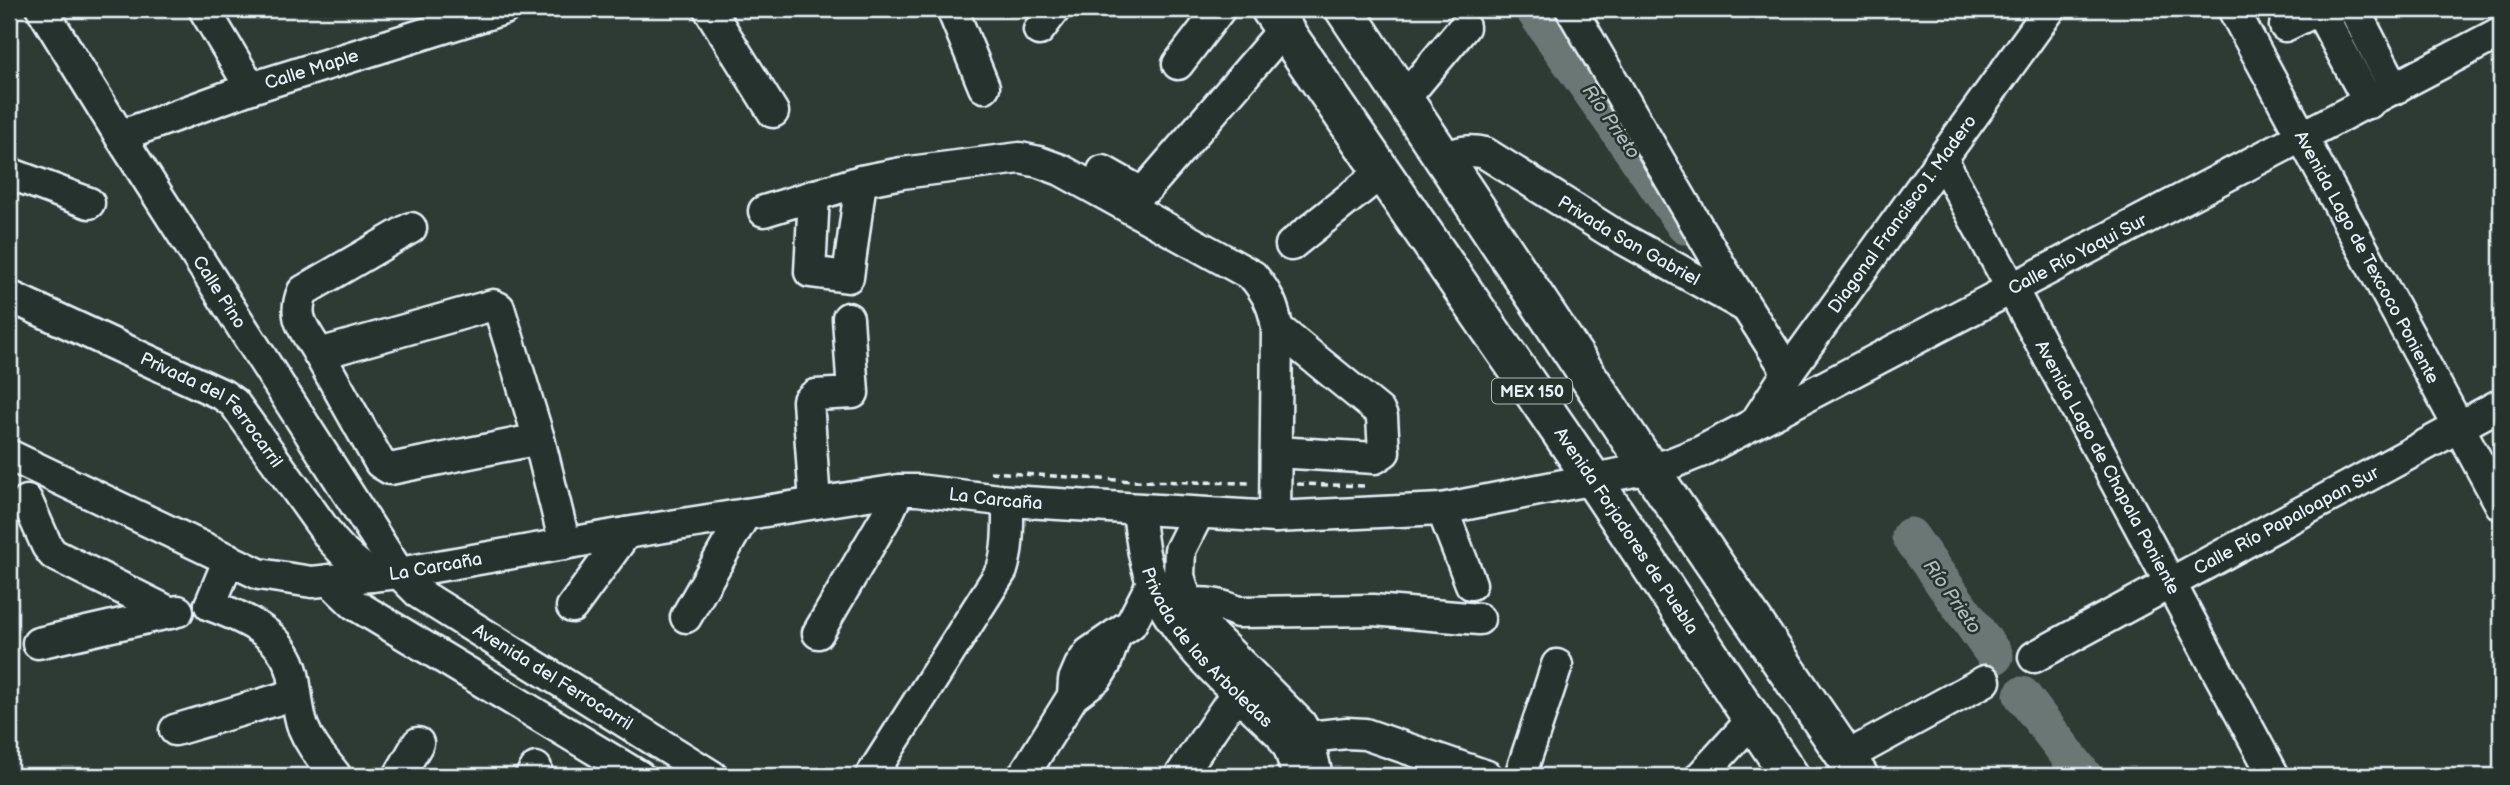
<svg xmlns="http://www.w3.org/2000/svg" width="2510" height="785" font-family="'Balsamiq Sans',sans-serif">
  <rect width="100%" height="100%" fill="#2e3b35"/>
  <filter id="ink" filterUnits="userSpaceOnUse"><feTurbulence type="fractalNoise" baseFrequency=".0143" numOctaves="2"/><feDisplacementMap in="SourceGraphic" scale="14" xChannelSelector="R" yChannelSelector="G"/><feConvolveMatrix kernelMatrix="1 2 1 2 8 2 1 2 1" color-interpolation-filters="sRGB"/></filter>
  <g filter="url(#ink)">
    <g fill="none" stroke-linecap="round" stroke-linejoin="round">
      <path stroke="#6b7775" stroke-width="37" d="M1533,9l152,217
        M1910,536l85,120
        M2022,695l62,81"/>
      <g stroke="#e8f1f8" stroke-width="35">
        <g id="minor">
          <path id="s1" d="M42,9l78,127 279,437 21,21 292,182"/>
          <path d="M204,9l47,79"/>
          <path d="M709,9l64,103"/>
          <path d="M952,9l32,78"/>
          <path d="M1571,9l153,263 64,100"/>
          <path id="s2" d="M2233,9l268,496"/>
          <path d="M2319,9l50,94"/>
          <path d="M2354,9l41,80"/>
          <path d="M2285,26l35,-17"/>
          <path d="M1039,30l16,-21"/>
          <path d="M1178,64l42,-55"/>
          <path d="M1404,99l60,-72"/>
          <path id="s3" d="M120,136l131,-48 253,-79"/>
          <path id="s4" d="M1443,159c15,-7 26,-10 42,-6l124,78 135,75"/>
          <path id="s5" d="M1942,159l332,617"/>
          <path d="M1103,171l30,17 9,2 6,-3 136,-158"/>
          <path d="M9,173l80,30"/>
          <path d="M814,195l-4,77 38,5 13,-96"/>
          <path d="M764,211l97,-30 41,-8 118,-15 19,4 22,8 192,106c14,17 21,30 24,52l-2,189"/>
          <path d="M1291,245l91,-73"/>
          <path id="s6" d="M9,296l214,99 11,8 98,137 12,13 28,23"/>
          <path d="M319,354c-14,-25 -28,-35 -16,-63l108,-63"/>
          <path id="s7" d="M1757,420l31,-48 262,-363"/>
          <path d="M539,439l-149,30 -10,-6 -61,-109 174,-49 6,3 40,131 26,105"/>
          <path d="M1276,452l99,6 9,-6 -2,-35 -3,-6 -102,-83"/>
          <path id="s8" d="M9,455l250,119 53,8 87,-9 227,-40 273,-43h18l91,11 267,16 167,-8 228,-45 30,-12 801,-420"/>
          <path d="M27,501l20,45 6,8 118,59"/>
          <path d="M815,503l-7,-102 7,-6 38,-2 -5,-75"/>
          <path d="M1442,509l29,75"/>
          <path id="s9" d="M1138,510c3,25 5,50 15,74 25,62 82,105 128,151l9,15 8,26"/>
          <path d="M1198,514l-18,36 -1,26 9,28 13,20 99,99 8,14 9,39"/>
          <path d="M329,580l25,24 285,172"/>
          <path d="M1188,604c19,-2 32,0 50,8l135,-2 106,9"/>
          <path d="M210,605c35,13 73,29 83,69 4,18 4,36 10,53 8,20 21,33 33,49"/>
          <path d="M210,605l19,-46"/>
          <path d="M572,607l54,-74"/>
          <path d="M686,617l59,-103"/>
          <path d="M818,633l69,-118 12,-25"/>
          <path d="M38,643l140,-32"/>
          <path id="s10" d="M2034,657l467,-253"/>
          <path d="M1073,696l1,-16 6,-14 9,-13 42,-29 21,-41"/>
          <path d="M175,730l121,-36"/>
          <path d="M1308,737l39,-4 18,1 122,42"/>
          <path d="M1846,757l139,-76"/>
          <path d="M399,776l19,-33"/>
          <path d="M531,776l5,-8"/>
          <path d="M871,776l131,-206c7,-23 6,-46 6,-69"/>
          <path d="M1023,776l50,-80 24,-18 8,-13 10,-28"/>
          <path d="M1180,776l57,-84"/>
          <path d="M1520,776l37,-111"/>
          <path d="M1701,776l52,-57"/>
        </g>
      </g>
      <g stroke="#e8f1f8" stroke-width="42">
        <g id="major">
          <path id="s11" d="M1270,9l322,469 198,298"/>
          <path d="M1344,9l305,459 210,308"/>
        </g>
      </g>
      <path stroke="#e8f1f8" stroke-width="3.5" stroke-dasharray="7 5" stroke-linecap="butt" d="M990,472l143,9 118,2
        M1297,484l70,2"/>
      <use href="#minor" stroke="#26332d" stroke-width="30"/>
      <use href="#major" stroke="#26332d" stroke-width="37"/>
    </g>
  </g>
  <g text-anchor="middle" stroke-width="5" stroke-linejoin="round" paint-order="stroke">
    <rect fill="#26332d" stroke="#aeb8bb" stroke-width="2" x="1492" y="378.5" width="80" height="25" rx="5"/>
    <g font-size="16" font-weight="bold" fill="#e8f1f8">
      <text x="1532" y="397">MEX 150</text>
    </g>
    <g font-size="18" fill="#e8f1f8" stroke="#26332d">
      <text dy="6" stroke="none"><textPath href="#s3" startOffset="203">Calle Maple</textPath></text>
      <text dy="6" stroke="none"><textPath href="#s7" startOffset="252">Diagonal Francisco I. Madero</textPath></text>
      <text dy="6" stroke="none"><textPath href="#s4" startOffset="212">Privada San Gabriel</textPath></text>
      <text dy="6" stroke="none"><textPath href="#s8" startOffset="2160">Calle Río Yaqui Sur</textPath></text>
      <text dy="6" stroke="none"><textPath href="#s2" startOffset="282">Avenida Lago de Texcoco Poniente</textPath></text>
      <text dy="6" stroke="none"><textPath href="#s1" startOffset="334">Calle Pino</textPath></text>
      <text dy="6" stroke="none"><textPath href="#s6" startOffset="236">Privada del Ferrocarril</textPath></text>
      <text dy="6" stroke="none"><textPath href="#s5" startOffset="350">Avenida Lago de Chapala Poniente</textPath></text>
      <text dy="6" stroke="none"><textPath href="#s8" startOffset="1022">La Carcaña</textPath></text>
      <text dy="6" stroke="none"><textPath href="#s10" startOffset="287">Calle Río Papaloapan Sur</textPath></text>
      <text dy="6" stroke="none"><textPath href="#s11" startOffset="632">Avenida Forjadores de Puebla</textPath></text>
      <text dy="6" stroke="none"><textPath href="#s8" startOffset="455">La Carcaña</textPath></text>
      <text dy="6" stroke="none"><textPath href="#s9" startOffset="159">Privada de las Arboledas</textPath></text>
      <text dy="6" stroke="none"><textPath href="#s1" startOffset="854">Avenida del Ferrocarril</textPath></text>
    </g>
    <g font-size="19" font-style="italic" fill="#b0babd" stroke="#26332d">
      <text transform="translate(1612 121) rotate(55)" y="7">Río Prieto</text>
      <text transform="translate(1953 596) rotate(55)" y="7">Río Prieto</text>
    </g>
  </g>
  <rect width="2510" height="785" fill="none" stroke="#26332d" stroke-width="35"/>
  <rect x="18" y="18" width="2475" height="750" fill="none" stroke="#e8f1f8" stroke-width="2.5" filter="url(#ink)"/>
</svg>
